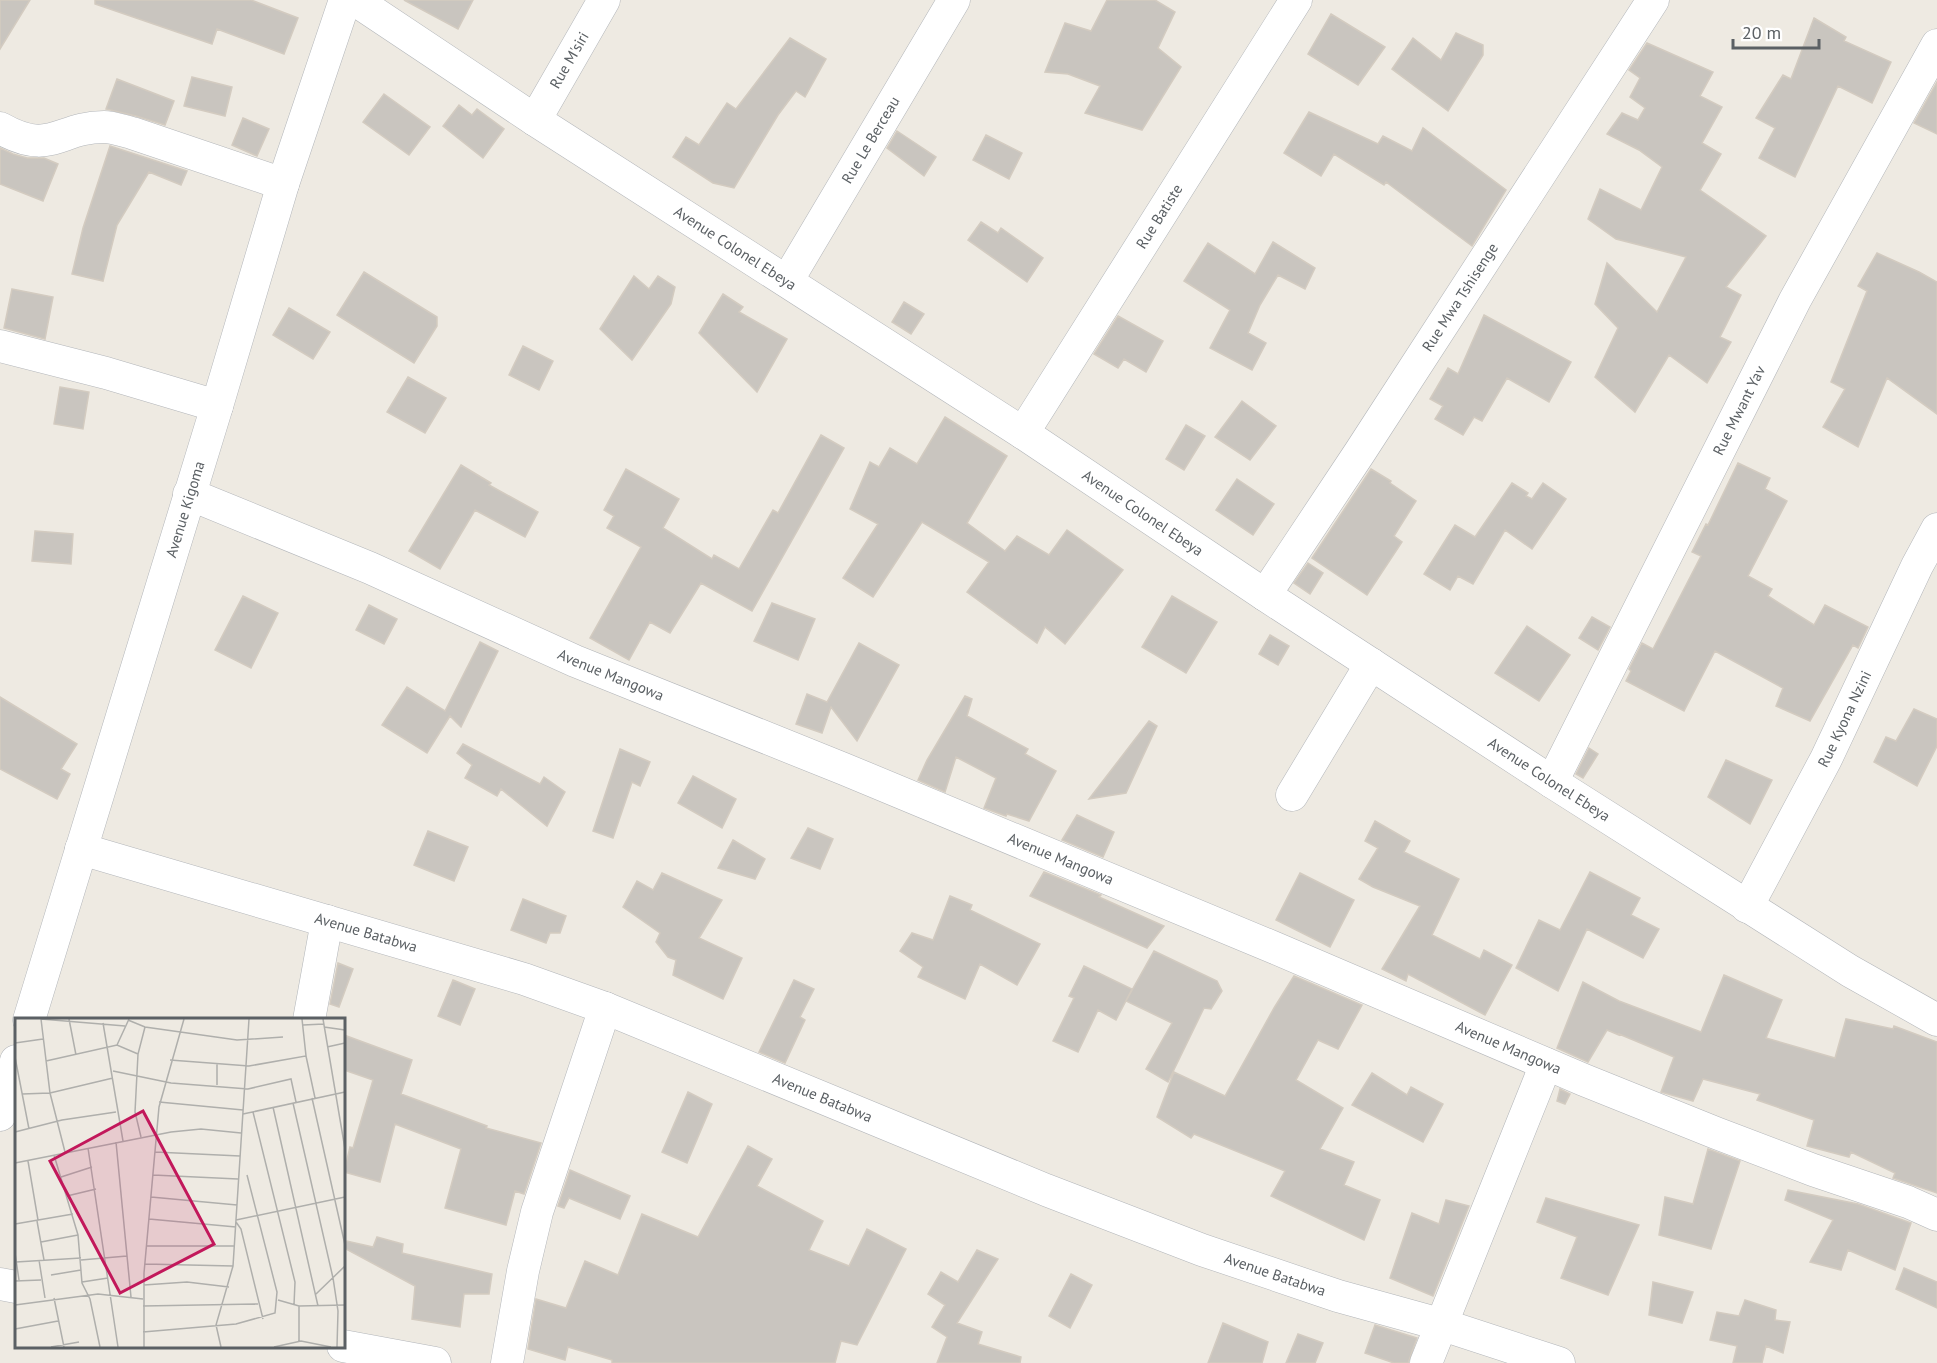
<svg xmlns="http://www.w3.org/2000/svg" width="1937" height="1363" font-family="'PT Sans',sans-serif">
  <rect width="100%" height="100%" fill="#eeeae2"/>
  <path fill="#c9c5bf" stroke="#d3cbc0" stroke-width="1.5" d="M0,0h30l-30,49z
    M95,0h156l47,18 -14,36 -67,-25 -5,15 -117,-40z
    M404,0h69l-15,29z
    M1107,0h48l20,12 -17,36 23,19 -39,63 -57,-17 15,-27 -32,-12 -23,-2 20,-49 26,8z
    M1331,14l54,33 -27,38 -50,-31z
    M1814,18l32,19 -2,4 47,21 -19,41 -34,-17 -43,91 -36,-19 16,-30 -19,-10 27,-43 8,4z
    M1456,33l27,12v10l-35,56 -56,-42 21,-31 28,22z
    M790,38l36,21 -21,38 -9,-6 -18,24 -44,73 -21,-5 -40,-26 13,-20 13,8 28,-42 9,6z
    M1647,43l66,29 -13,24 22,11 -20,36 19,11 -21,36 66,46 -40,51 15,8 -21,42 11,5 -24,41 -38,-28 -34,57 -40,-35 23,-49 -23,-24 12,-41 50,49 29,-55 -70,-18 -28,-20 12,-30 41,21 21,-43 -23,-17 -32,-16 15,-21 16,7 7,-12 -15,-11 10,-19 -11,-8z
    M192,77l40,10 -7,29 -41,-10z
    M117,79l57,22 -9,24 -29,-9 -30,-7z
    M1937,82v52l-23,-11z
    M384,94l46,33 -21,28 -46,-33z
    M459,105l13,10 5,-6 27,20 -21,29 -40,-32z
    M1309,112l69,32 5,-8 29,15 11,-23 83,62 -34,56 -86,-64 -2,3 -50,-31 -13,22 -37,-23z
    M243,118l26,11 -12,27 -25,-11z
    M897,131l39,26 -12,19 -37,-28z
    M986,135l36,18 -13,26 -36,-19z
    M110,146l77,25 -6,14 -32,-13 -32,53 -14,56 -31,-7 11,-46z
    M0,148l13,6 14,4h17l14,6 -15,37 -43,-17z
    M981,222l17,11 3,-5 42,30 -16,24 -59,-42z
    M1273,242l42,26 -10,21 -27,-14 -18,30 -12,28 18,10 -14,27 -42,-22 20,-38 -46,-29 24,-38 47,31z
    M1877,253l42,19 18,10v132l-50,-36 -29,69 -35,-20 22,-38 -14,-7 36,-91 -9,-5z
    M364,272l73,45v9l-23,37 -77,-48z
    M634,276l15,13 9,-13 17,11 -4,17 -39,56 -32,-31z
    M12,289l41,8 -8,42 -41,-11z
    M723,294l20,13 -4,5 48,27 -30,53 -58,-59z
    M904,302l20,12 -13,20 -19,-12z
    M289,308l41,24 -17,27 -40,-24z
    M1484,315l87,47 -22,40 -42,-24 -25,43 -8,-4 -11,18 -28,-16 8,-13 -13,-7 18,-31 10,6z
    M1118,316l45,25 -17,31 -22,-13 -6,9 -24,-14z
    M523,346l30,15 -14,29 -30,-15z
    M408,377l38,21 -21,35 -38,-21z
    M60,387l29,5 -6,37 -29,-5z
    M1242,401l34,25 -26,34 -35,-23z
    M945,417l62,39 -40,67 38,28 12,-15 32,19 18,-25 56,40 -58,74 -20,-17 -8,16 -70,-51 22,-30 -67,-40 -49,75 -30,-19 35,-54 -28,-15 20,-47 9,5 11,-19 27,16z
    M1186,425l19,11 -21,34 -18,-11z
    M821,435l23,13 -92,163 -51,-28 -31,50 -20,-11 -21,38 -39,-22 51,-91 -34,-19 7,-12 -10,-6 22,-41 53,30 -16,29 49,31 2,-4 25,14 34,-59 5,3z
    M1738,463l32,15 -5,11 22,12 -39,75 24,13 -4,7 46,29 11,-20 43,22 -10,21 -5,-3 -43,76 -34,-15 7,-18 -68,-37 -31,60 -58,-30 5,-10 -2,-2 13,-26 11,6 48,-93 -9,-4 14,-28 2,1z
    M461,465l30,18 -2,2 49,27 -13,25 -50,-27 -35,59 -31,-18z
    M1371,469l20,12 -1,2 26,18 -22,35 8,6 -35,53 -55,-37z
    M1237,479l37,25 -21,31 -37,-25z
    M1512,483l16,10 -2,3 6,3 11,-16 23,16 -34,50 -27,-19 -32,54 -15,-8 -8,14 -26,-16 31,-49 20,12z
    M35,531l38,3 -2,30 -39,-3z
    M1308,563l15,10 -13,21 -16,-11z
    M243,596l35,17 -27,55 -36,-18z
    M1172,596l45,26 -31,51 -44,-26z
    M772,603l43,16 -17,41 -44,-19z
    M369,605l28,14 -13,25 -28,-14z
    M1592,617l18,10 -12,23 -19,-12z
    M1527,626l43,29 -31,46 -44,-28z
    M1270,635l19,11 -11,19 -19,-11z
    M480,642l18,9 -37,76 -11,-11 -23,37 -45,-28 25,-38 38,24z
    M859,643l40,22 -42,76 -26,-34 -9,26 -26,-9 11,-30 20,8z
    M965,696l7,3 -5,17 61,33 -3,5 31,17 -27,50 -22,-7 -1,2 -22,-8 12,-30 -40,-21 -11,35 -27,-12 9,-20z
    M0,697l77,47 -16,25 9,5 -13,25 -57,-30z
    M1914,709l23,10v27l-20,40 -43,-24 12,-25 10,4z
    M1149,721l8,5 -31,67 -37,6z
    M463,744l77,40 4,-7 21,15 -18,34 -46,-37 -4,7 -32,-18 7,-13 -15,-12z
    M1589,748l9,6 -15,24 -7,-4z
    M620,749l30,13 -10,24 -8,-4 -19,56 -20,-7z
    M1726,760l46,20 -22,44 -42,-27z
    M693,776l43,23 -14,29 -44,-25z
    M1077,815l37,17 -11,25 -41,-17z
    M1375,821l35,20 -6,11 55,27 -27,56 48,24 4,-9 28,15 -27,50 -77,-41 -2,7 -24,-12 38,-63 -47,-19 -14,-8 19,-31 -13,-7z
    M808,828l25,11 -13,30 -29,-11z
    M428,831l40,16 -14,34 -40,-16z
    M733,840l32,19 -10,20 -37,-11z
    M1044,872l57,23 -2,2 65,29 -17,22 -117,-52z
    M1590,872l50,26 -9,17 28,14 -16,29 -56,-29 -29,62 -42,-23 23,-48 21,10z
    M662,873l60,27 -23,38 43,20 -19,41 -50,-24 3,-15 -8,-3 -12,-15 4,-9 -37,-26 14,-26 16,9z
    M1300,873l54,27 -24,47 -54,-27z
    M950,896l22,9 -2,5 70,34 -23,41 -37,-21 -15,35 -47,-22 5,-10 -23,-16 12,-18 21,7z
    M523,899l43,17 -6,17h-10l-4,10 -35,-13z
    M1154,951l63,30 5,10 -11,18 -7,-1 -36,74 -22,-13 26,-46 -46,-22z
    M338,963l15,6 -14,38 -9,-3z
    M1084,966l48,23 -16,31 -18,-10 -20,42 -25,-11 21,-43 -5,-2z
    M1724,975l58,25 -16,38 69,20 11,-39 47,10 1,-3 43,16v151l-44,-15 2,-5 -44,-21 -2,5 -42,-11 7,-26 -57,-20 3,-6 -57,-15 -10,22 -32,-9 13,-35 -55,-23v1l-12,-5 -19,32 -31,-14 26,-66 36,19 82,31z
    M1294,976l68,29 -24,44 -20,-9 -22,40 47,28 -23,41 34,13 -10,23 36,15 -16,40 -93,-44 14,-25 -91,-37 -3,4 -34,-21 17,-45 51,24 49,-88z
    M453,980l22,9 -15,36 -22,-9z
    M794,980l20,9 -14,28 5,3 -20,43 -26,-11z
    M344,1035l68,25 -11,34 86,32 -1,2 55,15 -17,51 -9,-3 -9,34 -61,-17 16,-59 -66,-25 -15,58 -36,-10 6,-25 3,1 20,-68 -29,-10z
    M1372,1073l35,22 4,-8 32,17 -20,38 -71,-37z
    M1560,1089l10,5 -5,10 -8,-3z
    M688,1092l24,12 -25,59 -25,-11z
    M748,1146l24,13 -15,27 66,35 -14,29 40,16 18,-37 39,20 -49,96 -16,-4 -6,22h-223v-3l-44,-13 -3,13 -37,-11 8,-50 30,9 19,-47 33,14 24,-61 56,23z
    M1708,1149l32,12 -29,88 -52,-14 6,-38 28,7z
    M570,1170l60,26 -10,23 -51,-21 -5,10 -6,-2z
    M1788,1190l70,14 53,19 -16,47 -47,-20 -7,20 -31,-8 23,-42 -48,-20z
    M1546,1198l93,27 -31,70 -47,-17 16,-41 -40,-15z
    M1446,1200l23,6 -36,90 -43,-18 22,-65 27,11z
    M377,1237l26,7 -1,9 90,21 -3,20h-25l-4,33 -48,-8 3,-33 -71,-38 3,-7 26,6z
    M977,1250l21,9 -41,64 25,9 -4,12 43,13 -1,6h-83l10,-26 -15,-10 13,-22 -17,-11 13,-22 17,10z
    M1904,1268l33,14v26l-41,-19z
    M1071,1274l21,11 -22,43 -21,-12z
    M1653,1282l40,10 -11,31 -33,-8z
    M1745,1300l31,10 -1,10 15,2 -7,31 -17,-7 -4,17h-29l4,-17 -27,-6 7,-28 22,4z
    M1223,1323l45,19 -6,21h-54z
    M1375,1325l42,13 -9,25h-14l-29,-10z
    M1298,1334l25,9 -8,20h-29z"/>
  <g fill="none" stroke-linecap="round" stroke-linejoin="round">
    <g stroke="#b3b6ba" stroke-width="33">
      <g id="minor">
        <path id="s1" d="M355,0l180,120 488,313 242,162 287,187 298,189 87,49"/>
        <path id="s2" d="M535,120l69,-120"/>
        <path d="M0,128c51,29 58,-1 104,-1 9,0 19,4 28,6l151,51"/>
        <path id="s3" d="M787,281l167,-281"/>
        <path d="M0,346l106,27 111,33"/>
        <path id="s4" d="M1023,433l273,-433"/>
        <path id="s5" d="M189,494l181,74 205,93 269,108 431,179 309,132 132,53 97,37 95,32 29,13"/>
        <path id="s6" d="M1265,595l95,-143 293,-452"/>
        <path id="s7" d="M1552,782l243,-482 142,-255"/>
        <path d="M1292,795l79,-131"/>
        <path id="s8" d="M81,849l443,130 81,29 441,182 156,60 136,46 105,29 116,38"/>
        <path id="s9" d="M1747,907l79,-148 91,-193 20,-37"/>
        <path id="s10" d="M29,1020l188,-614 66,-222 62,-184"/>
        <path d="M309,1020l18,-99"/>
        <path d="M0,1115l16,-54"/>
        <path d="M0,1284l16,3"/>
        <path d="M343,1346l92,17"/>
        <path d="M507,1363l16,-92 14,-59 68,-204"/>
        <path d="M1426,1363l120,-299"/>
      </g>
    </g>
    <use href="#minor" stroke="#fff" stroke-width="32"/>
  </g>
  <g text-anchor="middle" stroke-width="6" stroke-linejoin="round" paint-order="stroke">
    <g font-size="15" fill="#5b6064" stroke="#fff">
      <text dy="5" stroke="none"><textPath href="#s2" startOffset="69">Rue M'siri</textPath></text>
      <text dy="5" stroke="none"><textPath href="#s3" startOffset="164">Rue Le Berceau</textPath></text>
      <text dy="5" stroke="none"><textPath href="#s4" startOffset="256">Rue Batiste</textPath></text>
      <text dy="5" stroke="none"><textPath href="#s1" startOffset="454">Avenue Colonel Ebeya</textPath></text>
      <text dy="5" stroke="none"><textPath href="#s6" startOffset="356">Rue Mwa Tshisenge</textPath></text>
      <text dy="5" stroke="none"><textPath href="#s7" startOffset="416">Rue Mwant Yav</textPath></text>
      <text dy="5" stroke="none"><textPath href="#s10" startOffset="534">Avenue Kigoma</textPath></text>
      <text dy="5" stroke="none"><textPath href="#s1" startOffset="940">Avenue Colonel Ebeya</textPath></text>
      <text dy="5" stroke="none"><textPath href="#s5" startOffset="459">Avenue Mangowa</textPath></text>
      <text dy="5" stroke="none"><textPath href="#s9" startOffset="212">Rue Kyona Nzini</textPath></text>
      <text dy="5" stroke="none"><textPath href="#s1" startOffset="1426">Avenue Colonel Ebeya</textPath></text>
      <text dy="5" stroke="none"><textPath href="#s5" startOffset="945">Avenue Mangowa</textPath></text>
      <text dy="5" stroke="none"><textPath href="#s8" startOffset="297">Avenue Batabwa</textPath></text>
      <text dy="5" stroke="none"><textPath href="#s5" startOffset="1431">Avenue Mangowa</textPath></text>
      <text dy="5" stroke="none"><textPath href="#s8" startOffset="783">Avenue Batabwa</textPath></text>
      <text dy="5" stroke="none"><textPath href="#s8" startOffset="1269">Avenue Batabwa</textPath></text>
    </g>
  </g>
  <g transform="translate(15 1018)">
    <rect width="330" height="330" fill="#eeeae2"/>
    <path fill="none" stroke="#afafac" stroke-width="1.5" d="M26,1l9,74 15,59M26,1l84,7M54,1l7,36M308,1l22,130M113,2l17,7 92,13 46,-3M88,5l20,118M288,7l21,-1M309,9l21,3M0,25l28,-4M102,27l12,-26M312,29l18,-4M291,38l9,42M0,39l14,72M155,42l79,6 57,-10 -4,-37M31,43l71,-16 21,9M98,53l58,12 77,6 43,-10 5,23M202,67v-22M7,76l28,-1 63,-15M297,80l33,147M144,84l84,8M278,85l40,175 5,33 -1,36M258,89l45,199M238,94l42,170 -1,23M228,96l102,-22M0,114l47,-12 54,-8M126,119l-6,-25 3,-58 7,-27M101,124l15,155M73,130l30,199M140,134l85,4M39,137l24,80 4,48 8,16 10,48M13,143l10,59M0,145l156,-31 30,-3 40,4M138,157l85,4M46,159l31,-10M52,178l29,-7M136,179l86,8M134,201l87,8M221,202l109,-23M22,203l7,39M221,204l5,7 22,90M0,206l58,-10M26,224l37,-7M131,228h88M0,235l4,27M24,242l6,38M66,242l46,-4M1,244l65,-4M130,246l88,2M36,257l30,-5M0,263l26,-1M67,264l26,-4M129,267l43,-3 42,5M301,276l29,-28M39,280l10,49M263,282l21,6 46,-1M0,287l83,-11 45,5M128,288l115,-2M284,288v35M0,311l43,-8M128,314l93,-8 39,-11 2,-21 -30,-117M36,329l28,-5M129,329v-74l15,-166 25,-88M206,329l-5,-22 17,-59 16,-247M259,329l27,-6 30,6"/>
    <path fill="#c2185b" fill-opacity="0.15" stroke="#c2185b" stroke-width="3" d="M128,93l71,133 -94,49 -70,-132z"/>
    <rect width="330" height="330" fill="none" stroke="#5b6064" stroke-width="3"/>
  </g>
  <path d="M1733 39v9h86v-9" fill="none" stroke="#5b6064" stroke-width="3"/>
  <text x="1742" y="39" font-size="18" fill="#5b6064" stroke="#ffffff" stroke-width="4.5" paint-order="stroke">20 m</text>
</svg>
